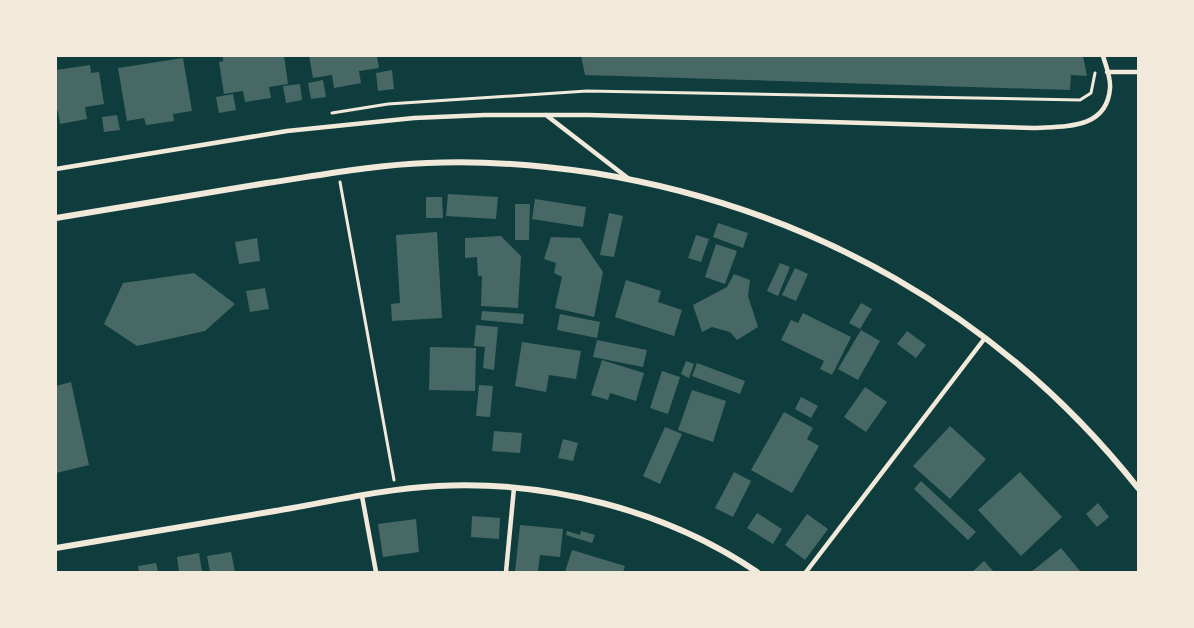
<svg xmlns="http://www.w3.org/2000/svg" width="1194" height="628" font-family="Arial,sans-serif">
  <rect width="100%" height="100%" fill="#0f3d3e"/>
  <path fill="#486865" d="M223,56h61l4,28 -19,3 2,11 -26,4 -2,-11 -19,3 -5,-32 4,-1z
    M309,56h68l2,12 -20,3 2,12 -27,5 -2,-13 -19,3z
    M581,56h502l4,20 -16,-1 -1,15 -485,-15z
    M183,58l9,53 -19,3 1,7 -28,4 -2,-7 -17,3 -9,-53z
    M90,65l1,8 8,-1 5,32 -19,3 2,12 -27,5 -2,-13 -2,1v-42z
    M392,70l2,19 -16,2 -2,-18z
    M323,80l3,17 -15,2 -3,-16z
    M300,84l2,16 -16,3 -3,-17z
    M233,94l3,16 -17,3 -3,-16z
    M117,115l3,15 -16,2 -2,-15z
    M448,194l50,3 -2,22 -50,-3z
    M426,197h16l1,21h-17z
    M535,199l51,8 -3,20 -51,-8z
    M515,204h15l-1,36h-14z
    M609,213l14,3 -9,41 -14,-2z
    M718,223l30,10 -5,15 -30,-11z
    M437,232l5,86 -50,3 -1,-17 9,-1 -4,-68z
    M696,235l13,4 -8,23 -13,-4z
    M501,236l20,20 -3,52 -37,-2 1,-30h-4l-1,-19 -12,1v-20z
    M551,237l29,1 23,34 -9,45 -39,-9 7,-31 -8,-4 2,-10 -12,-4z
    M257,238l3,23 -21,3 -4,-22z
    M716,244l21,7 -12,33 -20,-7z
    M780,263l10,4 -12,29 -11,-5z
    M795,268l13,6 -12,27 -14,-6z
    M194,273l41,31 -30,27 -68,15 -33,-22 19,-41z
    M734,274l16,6 -2,16 10,31 -21,13 -7,-8 -18,-5 -10,5 -9,-27 34,-18z
    M626,280l35,11 -3,11 24,8 -8,26 -59,-19z
    M265,288l4,21 -19,3 -4,-21z
    M861,303l11,6 -12,20 -11,-6z
    M482,311l42,3 -1,10 -42,-4z
    M803,313l48,24 -19,38 -12,-6 4,-8 -43,-21 10,-20 7,3z
    M560,314l40,8 -3,16 -40,-8z
    M476,325l22,2 -4,43 -11,-2 2,-21 -11,-1z
    M861,330l19,11 -22,39 -20,-11z
    M907,331l19,14 -10,13 -19,-14z
    M597,340l50,10 -4,17 -50,-10z
    M522,342l59,9 -5,28 -27,-4 -3,17 -31,-6z
    M430,347l46,1 -1,43 -46,-1z
    M602,360l42,13 -8,28 -26,-8 -2,7 -17,-5z
    M686,361l8,3 -5,14 -8,-4z
    M697,363l48,18 -5,13 -48,-18z
    M662,371l18,6 -12,37 -18,-6z
    M71,382l18,83 -33,8v-87z
    M479,385l14,1 -3,31 -14,-1z
    M865,387l22,15 -21,30 -22,-15z
    M692,390l34,11 -13,41 -35,-12z
    M801,397l17,9 -7,12 -16,-9z
    M784,412l29,16 -6,11 12,7 -27,47 -41,-23z
    M950,426l36,33 -36,40 -37,-33z
    M665,427l17,7 -22,50 -17,-8z
    M494,431l28,2 -2,20 -28,-2z
    M563,439l15,4 -5,18 -15,-3z
    M734,472l17,9 -18,36 -18,-9z
    M1020,472l42,45 -41,39 -43,-46z
    M921,481l55,51 -8,8 -54,-51z
    M1098,503l11,14 -12,10 -11,-13z
    M757,513l25,16 -9,15 -26,-16z
    M807,514l21,15 -23,31 -20,-15z
    M472,516l28,2 -1,21 -28,-2z
    M416,519l3,33 -36,5 -5,-33z
    M520,525l43,4 -3,28 -20,-2 -2,17h-23z
    M567,531l13,4 1,-4 14,4 -3,8 -26,-8z
    M1061,548l19,23 -2,1h-47z
    M572,550l53,16 -2,6h-58z
    M231,552l4,20h-25l-3,-16z
    M199,553l3,19h-23l-2,-15z
    M984,561l10,11h-22z
    M156,563l2,9h-19l-1,-6z"/>
  <g fill="none" stroke-linecap="round" stroke-linejoin="round">
    <path stroke="#f1e9da" stroke-width="3" d="M332,113l56,-9 199,-13 493,9 11,-7 4,-20
      M340,182l54,298"/>
    <path stroke="#f1e9da" stroke-width="4.5" d="M1107,72h31
      M546,115l83,64
      M56,169l231,-38 127,-13 71,-3h104l445,13c30,-2 73,2 76,-40 1,-10 -4,-22 -7,-32
      M362,496l14,76
      M506,572l8,-84
      M806,572l179,-234"/>
    <path stroke="#f1e9da" stroke-width="6" d="M56,218c70,-12 141,-23 211,-35 54,-8 106,-18 160,-20 56,-3 112,2 167,10 216,35 407,142 544,315
      M56,548c73,-13 146,-25 219,-37 54,-9 108,-22 162,-25 110,-6 229,24 320,86"/>
  </g>
  <rect width="1194" height="628" fill="none" stroke="#f1e9da" stroke-width="114"/>
</svg>
